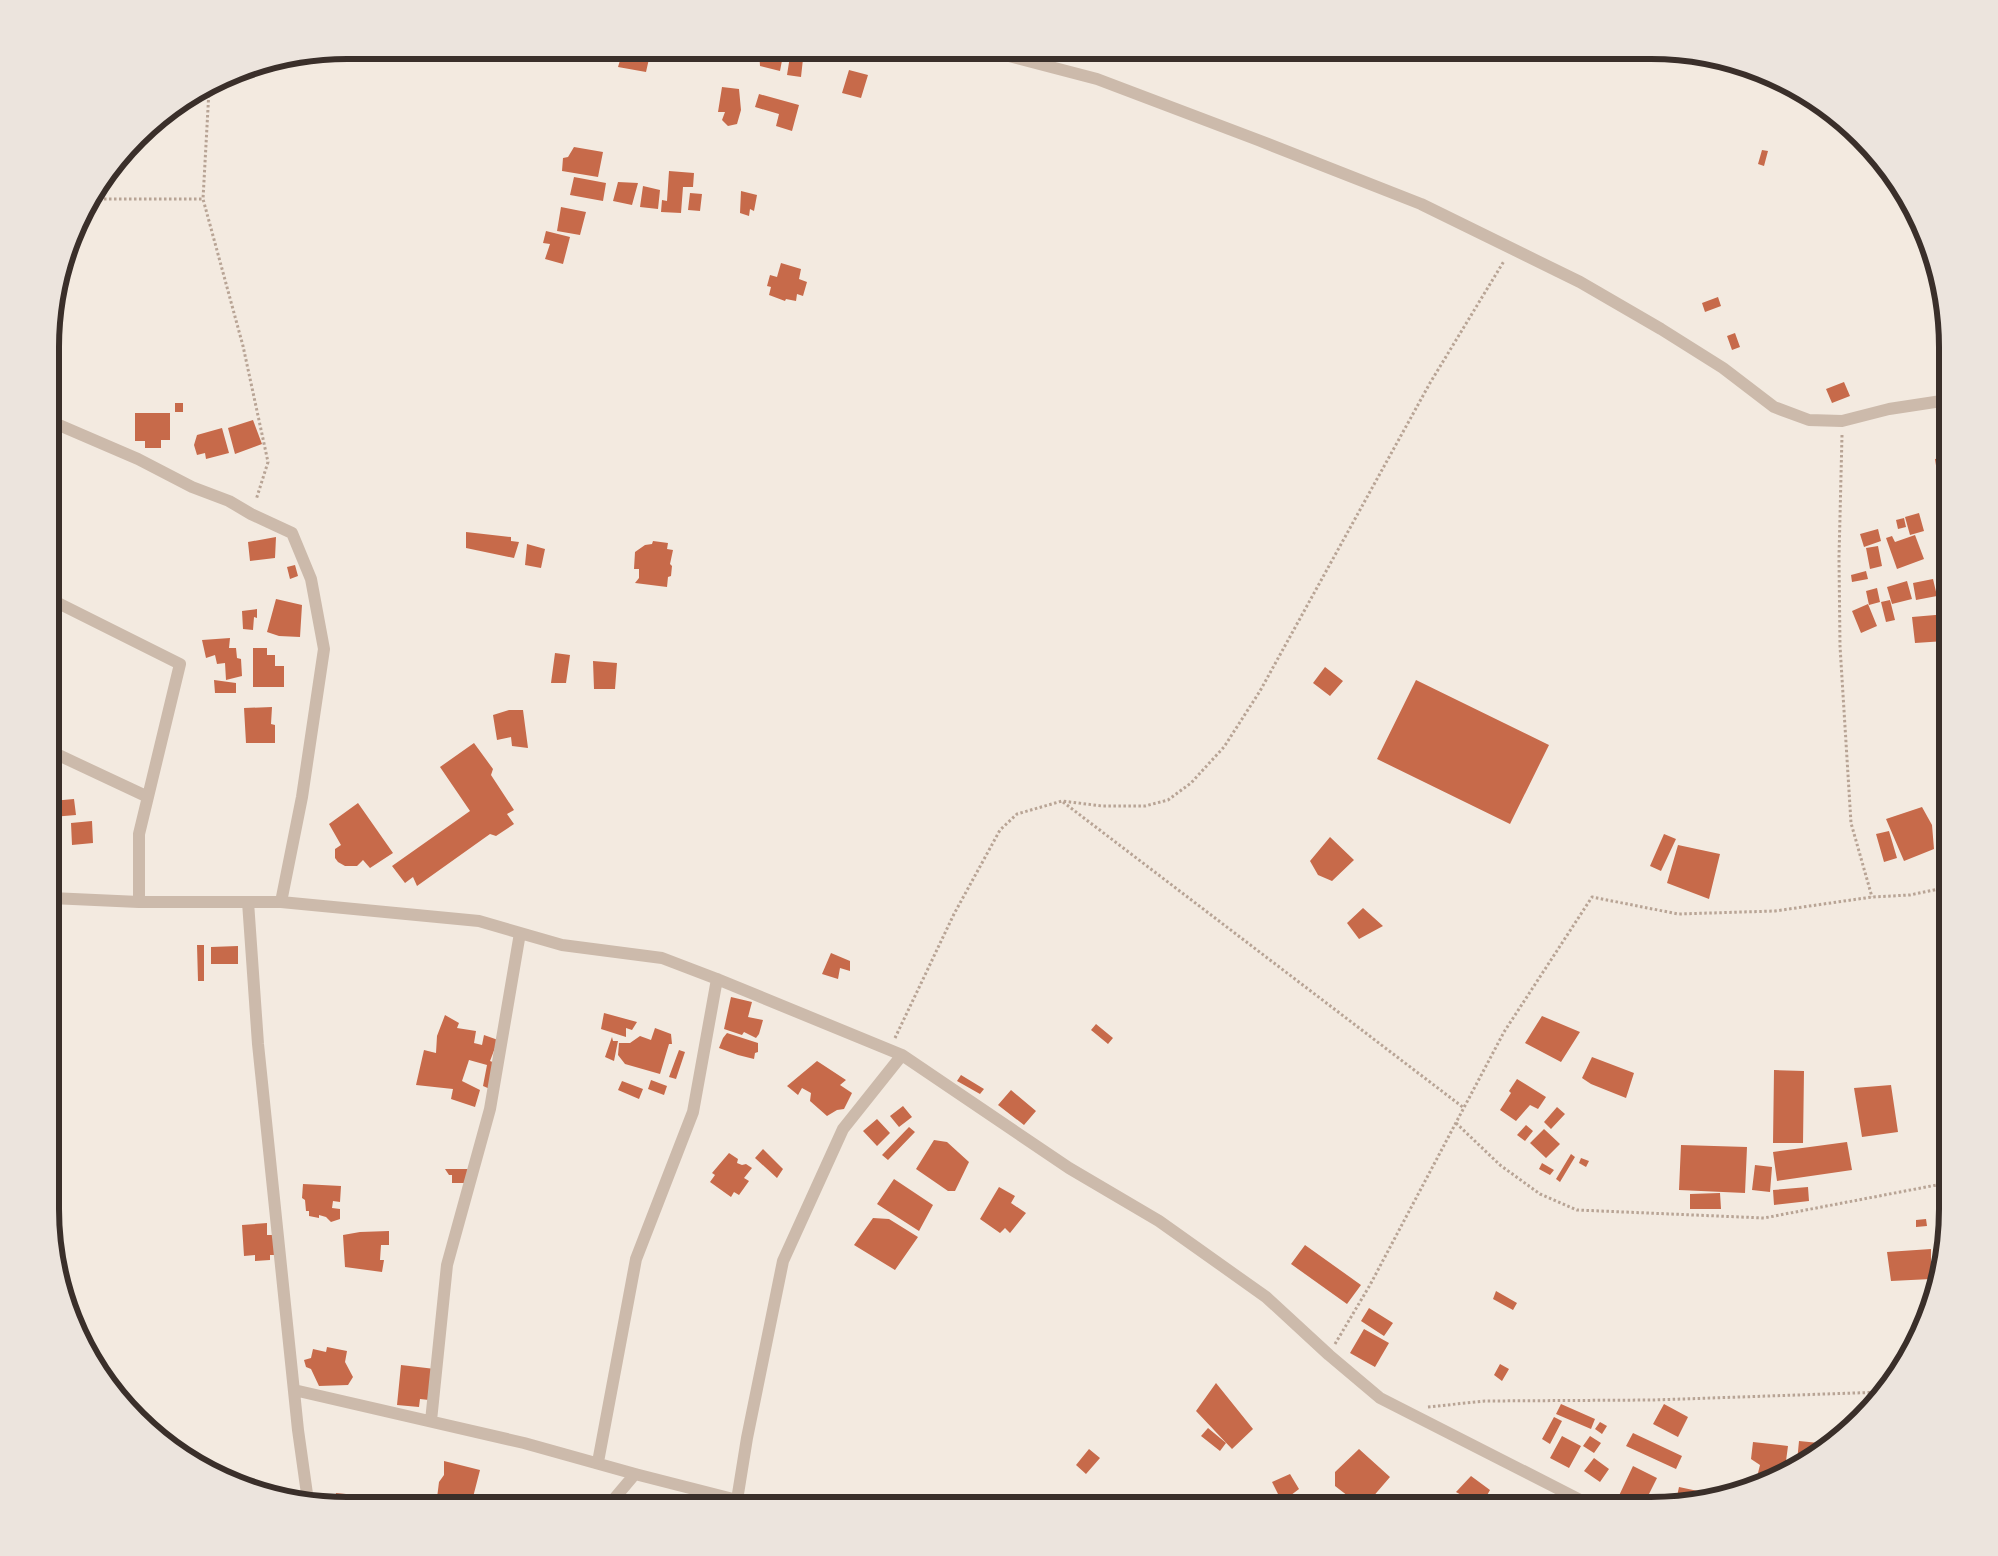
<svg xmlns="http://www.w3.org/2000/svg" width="1998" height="1556" font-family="'DejaVu Sans',sans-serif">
  <rect width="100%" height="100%" fill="#f3eae0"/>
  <path fill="#c76a4a" d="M619,50h32l-5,22 -28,-5 4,-13 -4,-1z
    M759,50h25l-4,21 -20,-5z
    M791,50h13l-3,27 -14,-2z
    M849,70l19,5 -7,23 -19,-5z
    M722,87l17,2 2,21 -4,14 -9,2 -6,-6 3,-8h-7z
    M759,94l40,11 -7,26 -16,-5 3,-12 -24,-7z
    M574,147l29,5 -5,25 -36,-6 1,-13 5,-1z
    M1762,150l6,1 -4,15 -6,-2z
    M669,171l25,2 -1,14h-10l-2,26 -20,-1 1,-12 5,1z
    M574,177l32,6 -3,18 -33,-6z
    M618,182l20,1 -6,22 -19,-4z
    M643,186l17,4 -2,19 -18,-2z
    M741,191l16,4 -3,16 -4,-2 -1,7 -9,-3z
    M690,193l12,1 -2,17 -12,-1z
    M561,207l25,5 -6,23 -23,-4z
    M546,231l24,6 -7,27 -18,-5 5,-15 -7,-1z
    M781,263l20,6 -2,10 8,3 -4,14 -6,-2 -1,7 -10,-2 -1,2 -16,-6 2,-8 -4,-1 3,-11 7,2z
    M1718,297l3,9 -16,6 -3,-9z
    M1735,333l5,14 -8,3 -5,-14z
    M1844,382l6,14 -18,7 -6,-14z
    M175,403h8v9h-8z
    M135,413h35v27h-9v8h-16v-7h-10z
    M253,420l9,24 -27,10 -7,-26z
    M222,428l7,25 -23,6 -1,-6 -8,2 -3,-10 3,-10z
    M1948,457v13l-11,2 -2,-13z
    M1948,475v13l-5,1 -3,-12z
    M1919,513l5,18 -14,4 -5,-18z
    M1904,518l2,9 -8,2 -2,-9z
    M1878,529l3,12 -17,6 -4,-13z
    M1948,530v11l-10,1 -1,-10z
    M466,532l45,5v4l8,1 -5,16 -48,-10z
    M1915,535l9,24 -27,10 -11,-31 6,-2 3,6z
    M276,537l-1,21 -25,3 -2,-19z
    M653,541l15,2 -1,6 6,1 -3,14 2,2 -1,10 -3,1 -1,10 -32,-4 4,-5v-9h-5l1,-17 10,-7 7,-1z
    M527,544l18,5 -4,19 -16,-3z
    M1878,546l4,20 -12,3 -4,-21z
    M1948,559v10l-5,1 -3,-9z
    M295,565l3,11 -8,3 -3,-12z
    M1866,571l2,8 -16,3 -1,-7z
    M1948,577v28l-3,1 -3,-28z
    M1933,579l4,17 -21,4 -3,-17z
    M1907,581l5,18 -20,5 -5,-17z
    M1877,588l3,14 -11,3 -3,-14z
    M276,599l26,6 -2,32 -21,-1 -12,-4z
    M1890,600l5,20 -9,2 -5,-20z
    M1868,604l9,22 -16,7 -9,-22z
    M257,609v9l-3,-1 -1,13 -10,-1 -1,-18z
    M1947,614l1,19h-4l1,8 -30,2 -3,-26z
    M230,638l-1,10h7l1,10 4,1 1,17 -16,4 -1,-17 -8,1 -2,-9 -9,3 -4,-18z
    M253,648h14v7h8v11h9v21h-31z
    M555,653l15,2 -4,28h-15z
    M593,661l24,2 -2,26h-21z
    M1325,667l18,14 -13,15 -17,-13z
    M214,680l22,3v10h-21z
    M1416,680l133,65 -39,79 -133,-65z
    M272,707l-1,17 4,1v18h-29l-2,-35z
    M509,710h14l5,38 -16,-2 -1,-9 -14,3 -4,-25z
    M474,743l19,26 -2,6 23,35 -7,4 7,10 -18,12 -6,-2 -73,52 -4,-9 -8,6 -13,-17 78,-55 -30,-44z
    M74,799l2,16 -24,2v-16z
    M358,803l35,50 -23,15 -7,-8 -6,6h-12l-7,-4 -3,-4v-9l6,-4 -12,-21z
    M1948,803v21h-1l-5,-17z
    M1922,807l10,18 2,24 -30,12 -18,-42z
    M92,821l1,22 -21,2 -1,-22z
    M1889,831l8,27 -13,4 -8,-28z
    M1664,834l12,5 -15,32 -11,-5z
    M1330,837l24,23 -22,21 -14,-6 -8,-14z
    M1678,845l42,9 -11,45 -42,-16z
    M1363,908l20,18 -24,13 -12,-16z
    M197,945h7v36h-6z
    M238,946v18h-27v-17z
    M831,953l19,8v10l-10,-3 -2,11 -16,-5z
    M731,997l21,5 -4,15 15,3 -4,14 -3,4 -12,-6 -2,3 -18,-6z
    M604,1013l33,9 -5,8 -6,-2v9l-25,-8z
    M445,1015l14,8 -2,5 19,3 -2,12 8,2 2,-10 14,5 -8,21 5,2 -5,26 -7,-3 4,-21 -18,-5 -7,21 18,9 -5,17 -24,-8 2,-10 -37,-4 8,-35 12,3 1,-17z
    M1542,1016l38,16 -19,30 -36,-19z
    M1096,1024l17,14 -5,6 -17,-14z
    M655,1028l16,6 1,10h-3l-9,30 -35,-10 -7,-9 1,-12h11l10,-7 11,4z
    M727,1033l31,10v9l-3,1 -1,6 -16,-4 -19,-7 4,-10z
    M612,1037l1,4h5l-4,20 -9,-4z
    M679,1050l6,2 -9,27 -7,-2z
    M1592,1057l42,16 -8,25 -35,-14 -9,-6z
    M817,1061l29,19 -6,5 12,8 -8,16 -7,1 -10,6 -17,-15 1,-8 -9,-5 -4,7 -11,-9z
    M1774,1070l30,1 -1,72h-30z
    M961,1075l23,14 -4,5 -23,-13z
    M1517,1079l29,18 -8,12 -8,-4 -14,16 -16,-11 11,-17 -2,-2z
    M651,1080l16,6 -3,9 -16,-6z
    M622,1081l21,8 -4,10 -21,-9z
    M1891,1085l7,47 -36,5 -8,-49z
    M1947,1088v7l-8,1v-7z
    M1011,1090l25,21 -12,14 -26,-20z
    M903,1106l9,11 -13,10 -9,-11z
    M1557,1107l8,7 -14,15 -7,-7z
    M877,1119l13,14 -13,13 -14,-15z
    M1526,1125l7,6 -8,10 -8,-6z
    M909,1127l6,5 -27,28 -6,-5z
    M1544,1129l16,15 -14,14 -16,-15z
    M934,1140l13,2 22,20 -14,29h-7l-32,-22z
    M1847,1142l5,28 -75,11 -4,-29z
    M1681,1145l66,2 -2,46 -66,-3z
    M763,1149l20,20 -6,9 -22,-20z
    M729,1153l9,6 -1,4 5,2 4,-1 6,4 -8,10 5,3 -10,14 -5,-3 -3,5 -21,-15 5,-7 -3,-2z
    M1571,1154l4,3 -15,25 -4,-3z
    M1581,1158l8,3 -3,6 -7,-4z
    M1542,1163l12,7 -4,5 -11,-6z
    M1755,1165l17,2 -2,25 -18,-2z
    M445,1169h24v14h-17v-8h-3z
    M894,1179l39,26 -14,26 -42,-27z
    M303,1184l38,2 -1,16 -7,-1 -1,7 8,1v10l-9,3 -5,-5 -7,-2v3l-10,-2v-5h-3l-1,-11 -3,-2z
    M999,1187l16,9 -4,7 15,10 -16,20 -5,-5 -5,5 -20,-14z
    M1808,1187l1,14 -35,4 -1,-15z
    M1720,1193l1,16h-31v-15z
    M873,1218l16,1 29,18 -23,33 -41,-25z
    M1926,1219l1,7 -11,1v-7z
    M267,1223v12h8l2,20h-7v5l-15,1v-6l-11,1 -2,-31z
    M389,1231v14h-8l-1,15h4l-2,12 -37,-5 -2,-32 17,-3z
    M1305,1245l56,40 -14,19 -56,-40z
    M1931,1249v30l-40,2 -4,-29z
    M1496,1291l21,12 -4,7 -20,-11z
    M1369,1308l24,15 -9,13 -23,-15z
    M1364,1329l25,14 -14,24 -25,-14z
    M327,1347l20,4 -2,11 8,15 -5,8 -29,1 -8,-17 -5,-2 -2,-7 7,-2 2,-9 13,3z
    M1500,1364l9,5 -7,12 -8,-6z
    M401,1365l34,4 -6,31 -9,-1 -1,8 -22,-2z
    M1216,1383l37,46 -21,20 -36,-38z
    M1561,1404l34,15 -4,10 -35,-15z
    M1664,1404l24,13 -10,20 -25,-13z
    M1554,1417l8,4 -12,23 -8,-5z
    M1600,1422l7,4 -5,8 -7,-5z
    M1208,1428l18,15 -6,8 -19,-15z
    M1633,1433l49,23 -6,13 -50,-23z
    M1562,1436l19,10 -12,22 -19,-10z
    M1590,1436l11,7 -7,10 -11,-7z
    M1799,1441l30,3 -13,12 -44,24 1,-4 -15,-3 2,-8 -9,-6 2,-17 35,4 -2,15 11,1z
    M1089,1449l11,9 -14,16 -10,-9z
    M1359,1449l31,28 -25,29h-4l-26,-20v-14z
    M1594,1458l15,11 -9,13 -16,-11z
    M444,1461l36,9 -9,35 -34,-7 2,-16 5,-7z
    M1633,1466l24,12 -14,28h-19l-8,-4z
    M1290,1474l9,15 -17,13 -10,-20z
    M1471,1476l19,14 -9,16 -25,-14z
    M1679,1487l33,7 -36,7z
    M336,1493l19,2v6l18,2v2h-38z"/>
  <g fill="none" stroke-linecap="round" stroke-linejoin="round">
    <path stroke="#b8a495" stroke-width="3" stroke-dasharray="2.5 2.5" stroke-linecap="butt" d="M209,90l-6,109 40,147 25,116 -12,38
      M89,199h114
      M1842,435l-3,122 1,89 11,177 21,74
      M1063,802l401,306
      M895,1038l59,-124 46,-84 17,-16 45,-13 40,5h43l23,-6 23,-17 33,-36 36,-56 170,-308 74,-122
      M1456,1123l44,42 40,29 37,16 187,8 183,-35
      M1335,1344l35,-59 134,-253 88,-135 86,17 97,-3 97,-14 38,-2 38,-8
      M1428,1407l57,-6 169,-1 229,-8"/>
    <path stroke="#ccbaab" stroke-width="12" d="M986,50l111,29 161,61 163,64 159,78 81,47 62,39 51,39 35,13 33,1 47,-12 59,-9
      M52,422l86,37 54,28 37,14 22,13 41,19 19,46 13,70 -22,148 -21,105
      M52,600l128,64 -41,170v68
      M52,752l96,45
      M51,898l88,4h142l198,19 83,24 100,13 55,21 185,76 167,113 90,53 107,76 63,58 51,43 212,108
      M248,902l10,142 40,386 10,71
      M294,1390l230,53 111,31 102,26
      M431,1421l16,-156 43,-156 30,-176
      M598,1462l38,-203 57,-147 24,-133
      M608,1506l27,-32
      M739,1506l-2,-6 10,-62 36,-177 60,-132 59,-74"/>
  </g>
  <path d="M0 0H1998V1556H0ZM347 59H1651A288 288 0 0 1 1939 347V1209A288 288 0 0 1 1651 1497H347A288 288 0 0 1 59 1209V347A288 288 0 0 1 347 59Z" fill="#ece4dd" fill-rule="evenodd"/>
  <path fill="none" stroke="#3a2f2a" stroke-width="6" d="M347 59H1651A288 288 0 0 1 1939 347V1209A288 288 0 0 1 1651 1497H347A288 288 0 0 1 59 1209V347A288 288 0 0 1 347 59Z"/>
</svg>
